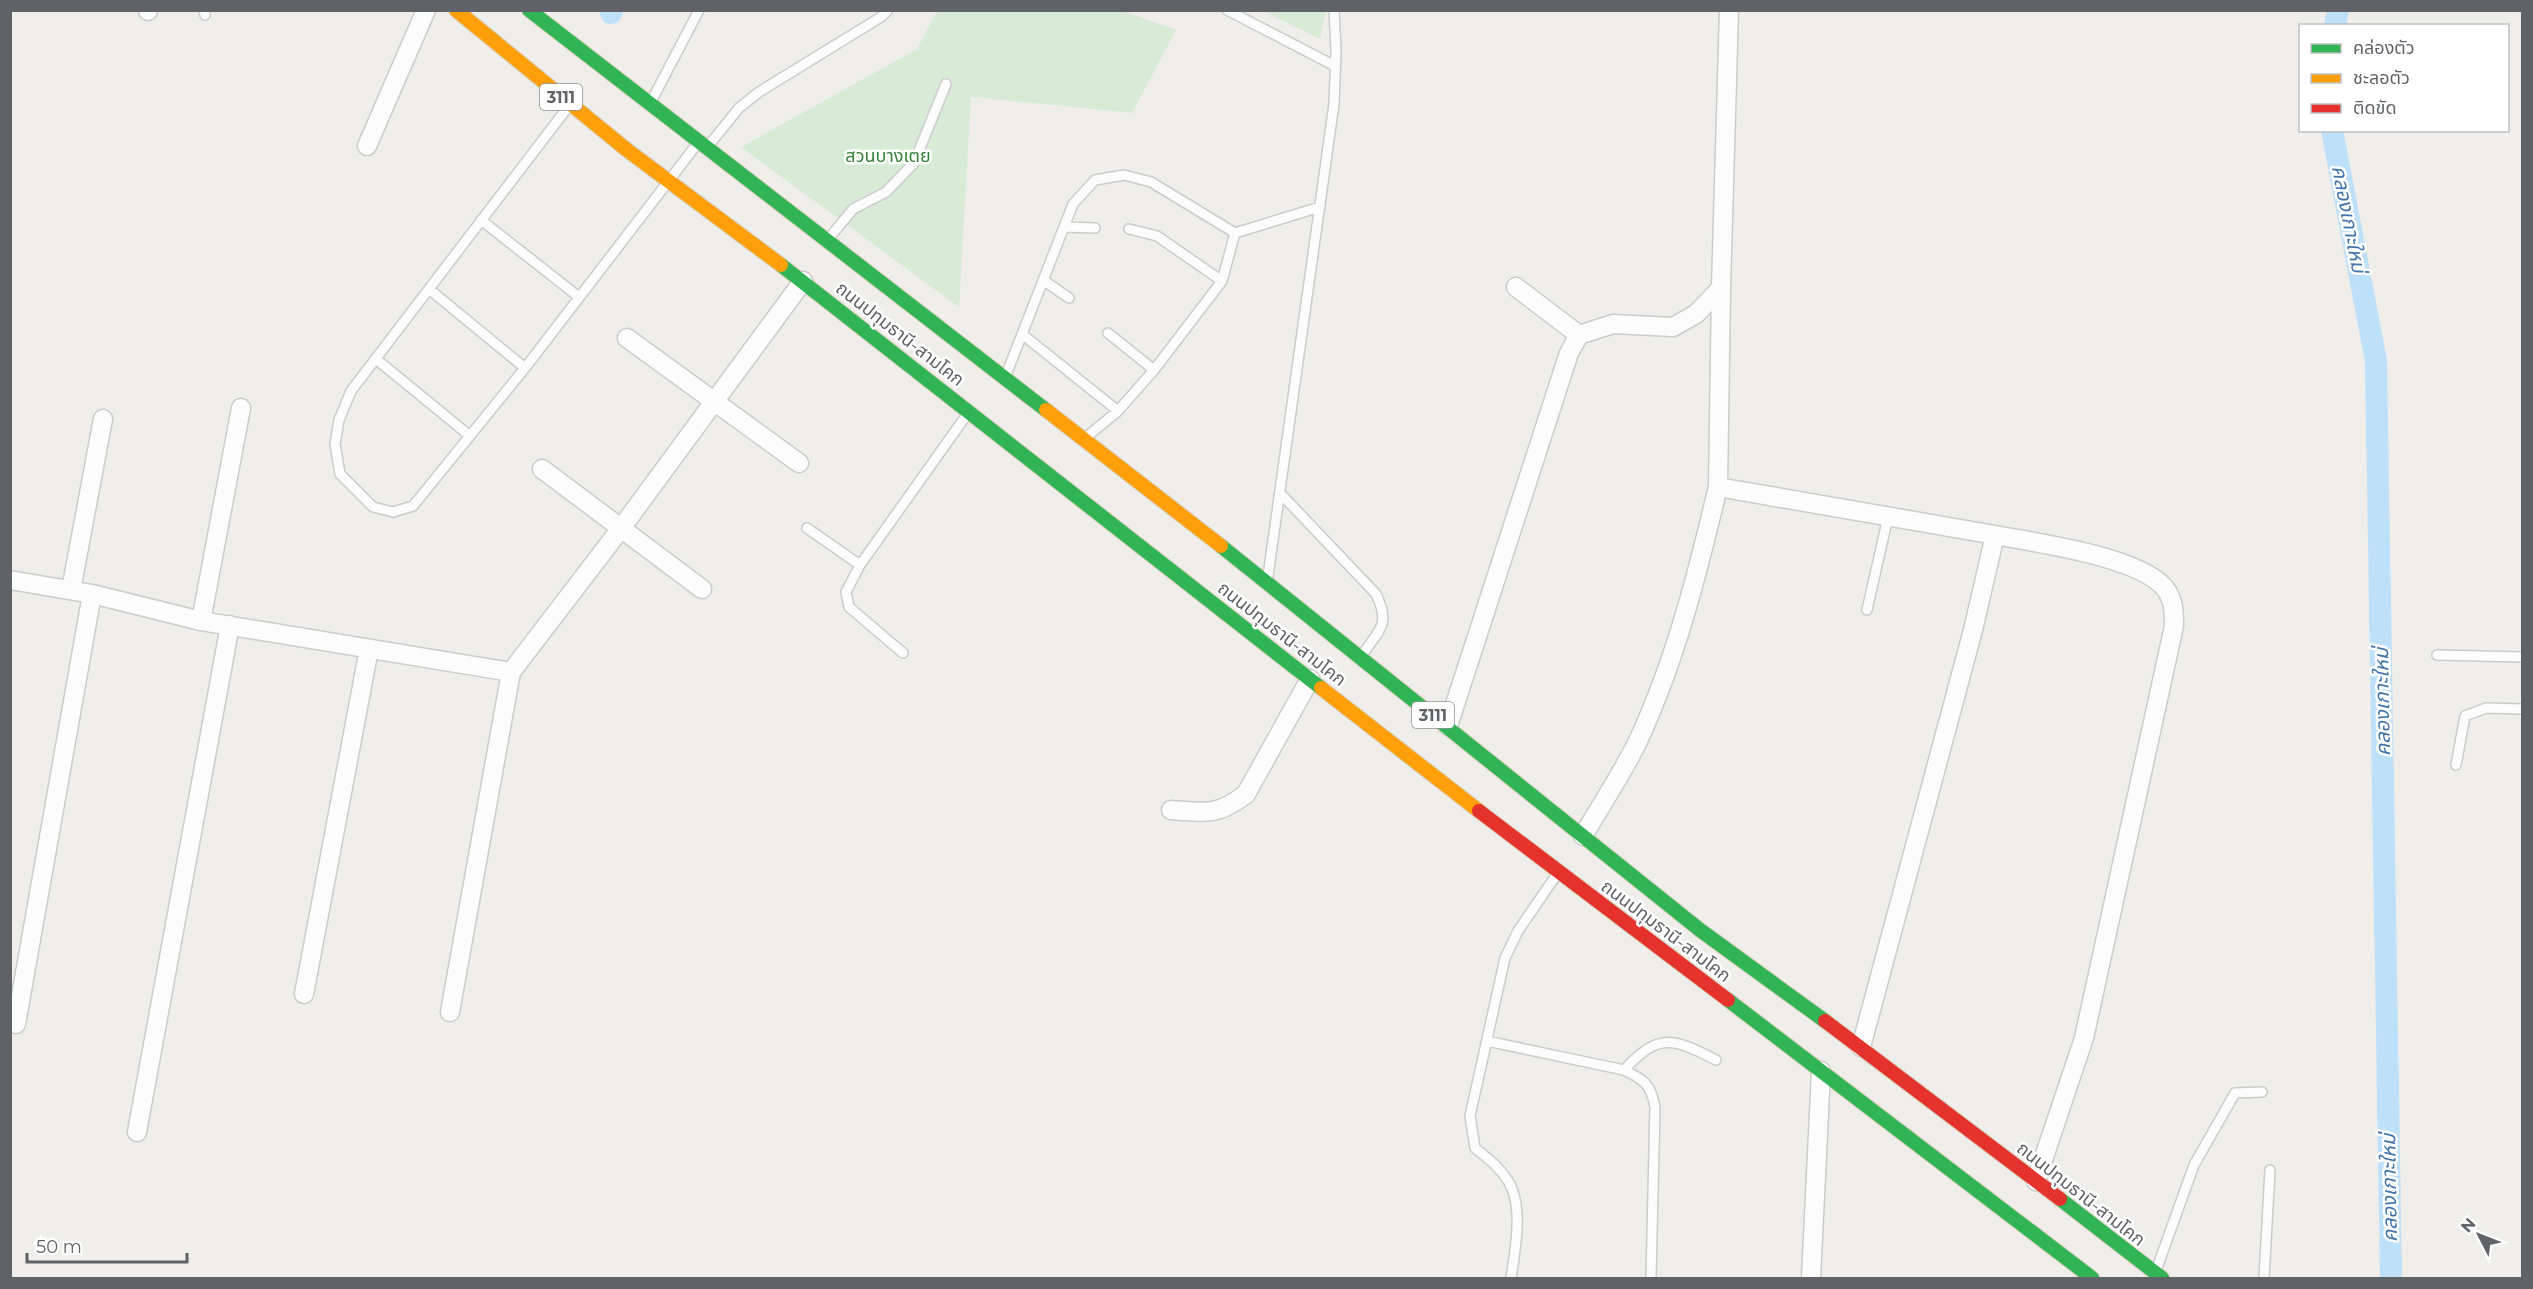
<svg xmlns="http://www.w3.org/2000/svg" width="2533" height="1289" font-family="Montserrat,'Noto Sans Thai',sans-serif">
  <rect width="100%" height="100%" fill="#efeeea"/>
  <path fill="#d8ebd6" d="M937,11h186l53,19 -44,83 -161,-16 -12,210 -218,-160 176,-98z
    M1263,11h63l-6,28z"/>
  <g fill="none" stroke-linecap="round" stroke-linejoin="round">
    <path stroke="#bfe0f9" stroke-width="22" d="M611,13l1,-3
      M2335,26l3,-16
      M2332,130l44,231 15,917"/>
    <g stroke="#cbcccc" stroke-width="12">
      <path id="lane" d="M204,10l1,5
        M1227,10l108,56
        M652,100l47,-90
        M568,107l-217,284 -12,29 -4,24 5,30 33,33 20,5 20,-6 112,-138 172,-224
        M709,145l30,-37 20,-16 122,-75 7,-7
        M481,220l98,77
        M1064,227l31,1
        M1129,229l28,7 65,45
        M1235,233l85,-26
        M830,237l23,-28 33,-17 28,-29 32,-79
        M1043,280l26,18
        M429,289l96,79
        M1108,333l46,37
        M1022,334l96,77
        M376,359l94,77
        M1006,375l67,-171 22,-24 29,-5 27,7 84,51 -13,48 -68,89 -36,41 -33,27
        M1280,493l96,101c15,31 3,36 -14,61
        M807,528l53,37
        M1268,576l66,-472 2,-54 -2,-40
        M1867,610l21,-93
        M903,653l-54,-46 -3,-15 14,-27 108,-152
        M2437,655l85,2
        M2456,765l9,-49 21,-8 36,1
        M1487,1041l137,29c21,10 27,15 31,37l-4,171
        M1624,1070c35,-38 49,-32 92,-10
        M2157,1268l37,-103 41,-72 27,-1
        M1511,1278c4,-27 13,-72 -3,-97 -8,-14 -21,-23 -33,-33l-5,-32 35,-158 13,-27 39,-57
        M2264,1278l6,-108"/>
    </g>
    <g stroke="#cbcccc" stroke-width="21">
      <path id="street" d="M148,10v1
        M367,146l59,-136
        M1516,287l63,48
        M1721,288l-3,199 277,48 -22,95 -112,417
        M627,338l172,125
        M542,469l160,120
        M1995,535c42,8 141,21 169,52 10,12 10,25 10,39l-90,412 -48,143
        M10,580l82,14 109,27 310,51 111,-145 181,-246
        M71,590l32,-171
        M201,621l40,-213
        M1448,726l121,-373 10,-18 34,-11 60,3 23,-13 25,-26 8,-278
        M1171,810c35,2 45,7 75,-16l64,-115
        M1583,836c18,-31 39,-62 55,-95 38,-82 59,-166 80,-254
        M304,994l65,-345
        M450,1012l61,-340
        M16,1024l76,-430
        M137,1132l93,-507
        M1811,1278l10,-207"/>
    </g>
    <g stroke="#d7ceb8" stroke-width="16">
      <path id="fast" d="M529,10l517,400
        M781,265l540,423
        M1221,546l479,384 125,91
        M1728,1000l364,278
        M2060,1199l102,79"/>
    </g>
    <g stroke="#d7ceb8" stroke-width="16">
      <path id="slow" d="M456,10l171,140 154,115
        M1046,410l175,136
        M1321,688l158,123"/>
    </g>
    <g stroke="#d7ceb8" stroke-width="16">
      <path id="jam" d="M1479,811l249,189
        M1825,1021l235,178"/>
    </g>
    <use href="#lane" stroke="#fdfcfc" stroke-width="9"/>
    <use href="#street" stroke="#fdfcfc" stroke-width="18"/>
    <use href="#fast" stroke="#30b455" stroke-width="14"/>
    <use href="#slow" stroke="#ff9f0a" stroke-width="14"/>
    <use href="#jam" stroke="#e5322d" stroke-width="14"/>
  </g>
  <g text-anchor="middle" stroke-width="5" stroke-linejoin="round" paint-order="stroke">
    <g fill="#fff" stroke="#8f9295" stroke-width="1.5">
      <rect x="540" y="84" width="42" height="26" rx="4.5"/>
      <rect x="1412" y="702" width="42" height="26" rx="4.5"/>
    </g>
    <g font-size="16" font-weight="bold" fill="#5f6368">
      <text x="561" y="103">3111</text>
      <text x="1433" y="721">3111</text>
    </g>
    <g font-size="18" fill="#348238" stroke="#fff">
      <text x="888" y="162">สวนบางเตย</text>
    </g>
    <g font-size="18" fill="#5f6368" stroke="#fff">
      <text transform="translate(900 334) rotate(38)" y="6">ถนนปทุมธานี-สามโคก</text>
      <text transform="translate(1282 634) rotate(38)" y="6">ถนนปทุมธานี-สามโคก</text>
      <text transform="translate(1666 931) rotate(37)" y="6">ถนนปทุมธานี-สามโคก</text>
      <text transform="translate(2081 1194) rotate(38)" y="6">ถนนปทุมธานี-สามโคก</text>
    </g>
    <g font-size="20" font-style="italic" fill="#4174aa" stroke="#fff">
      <text transform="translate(2349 219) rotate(79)" y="7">คลองเกาะใหม่</text>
      <text transform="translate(2382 702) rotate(-91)" y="7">คลองเกาะใหม่</text>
      <text transform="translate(2389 1188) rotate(-91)" y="7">คลองเกาะใหม่</text>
    </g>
  </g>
  <rect width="2533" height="1289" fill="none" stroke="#5f6368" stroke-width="24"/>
  <rect x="2299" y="24" width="210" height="108" fill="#ffffff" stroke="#bfc1c3" stroke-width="1.5"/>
  <rect x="2311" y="44" width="30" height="9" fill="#30b455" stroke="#bfc1c3" stroke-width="1.5"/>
  <text x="2353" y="54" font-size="18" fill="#5f6368">คล่องตัว</text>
  <rect x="2311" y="74" width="30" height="9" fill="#ff9f0a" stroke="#bfc1c3" stroke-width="1.5"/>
  <text x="2353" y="84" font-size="18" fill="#5f6368">ชะลอตัว</text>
  <rect x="2311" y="104" width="30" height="9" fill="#e5322d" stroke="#bfc1c3" stroke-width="1.5"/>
  <text x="2353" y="114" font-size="18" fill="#5f6368">ติดขัด</text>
  <g transform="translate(2479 1235) rotate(312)" stroke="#ffffff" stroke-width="4.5" paint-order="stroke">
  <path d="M0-4.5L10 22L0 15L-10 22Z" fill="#5f6368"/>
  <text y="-9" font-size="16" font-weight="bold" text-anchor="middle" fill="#5f6368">N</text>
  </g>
  <path d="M27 1253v9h160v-9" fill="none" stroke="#5f6368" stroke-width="3"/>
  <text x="36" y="1253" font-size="18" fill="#5f6368" stroke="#ffffff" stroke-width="4.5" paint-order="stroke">50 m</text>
</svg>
